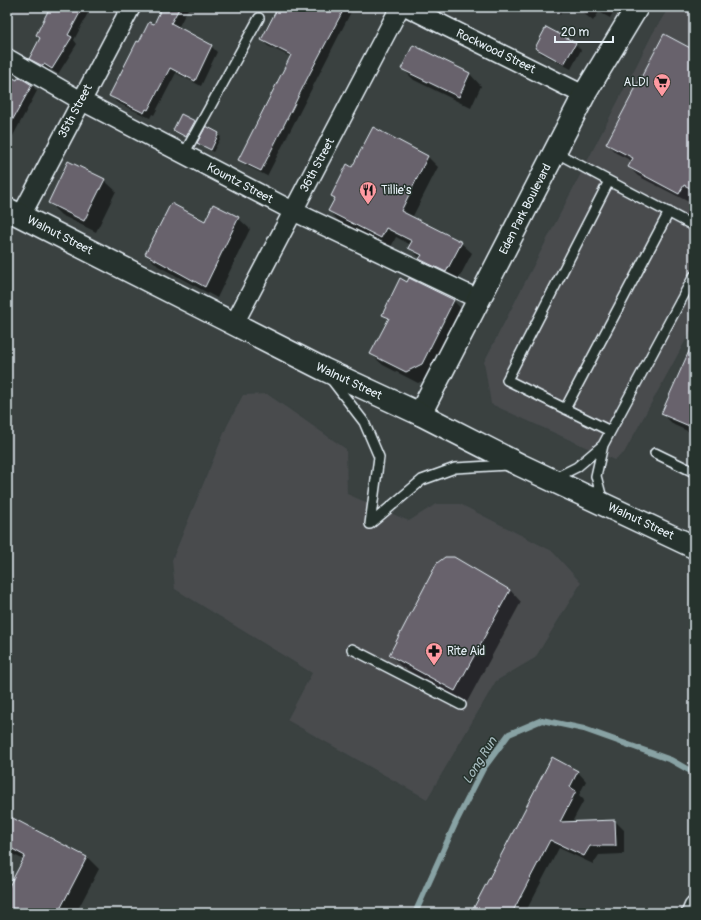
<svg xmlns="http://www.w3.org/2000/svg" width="701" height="920" font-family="Pangolin,sans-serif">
  <rect width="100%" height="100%" fill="#3a4140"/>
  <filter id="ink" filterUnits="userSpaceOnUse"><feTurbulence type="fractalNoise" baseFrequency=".025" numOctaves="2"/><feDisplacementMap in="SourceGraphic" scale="8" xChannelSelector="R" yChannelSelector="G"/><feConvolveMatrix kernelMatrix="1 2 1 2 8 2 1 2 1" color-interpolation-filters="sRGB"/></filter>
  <g filter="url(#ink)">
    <path fill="#484b4d" d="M669,7h25v318l-70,128 -10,7 -123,-56 -7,-42 169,-329z
      M267,394l79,55 1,45 62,27 27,-17h24l92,47 29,32 -46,75 -39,23 -69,118 -140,-79 25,-47 -137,-84 -3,-29 55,-134 16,-31z"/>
    <path fill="#0007" d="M47,7h44l-17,33 3,4 -19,30 -8,-5 -1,2 -19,-13 11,-19 -4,-4 12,-25z
      M164,7h25l-11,21 33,18 6,6 -16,34 -25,-13 -22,42 -2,-1 -2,4 -34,-16 -5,-6 17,-35 22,-38 5,3z
      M191,7h7l-2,3z
      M279,7l74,1 -86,168 -22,-11 -5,-5 51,-103 -23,-11 -6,-6z
      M545,7h19l-4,8z
      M576,7h40l-6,11 -11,-6 -6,9z
      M575,44l6,6 -10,19 -29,-15 -6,-6z
      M413,47l57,27 11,12 -10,22 -57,-28 -12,-12z
      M694,51v143l-5,8 -51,-26 -9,-9 3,-6 -16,-8 -9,-9z
      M7,76l25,9 5,6 -30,56z
      M182,115l16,9 -9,15 -15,-9z
      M206,128l15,9 -8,15 -15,-9z
      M373,128l55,29 10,10 -26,51 49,25 11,10 -15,29 -26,-13 -21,-21 1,-3 -15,-8 -5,10 -52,-26 -10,-10 6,-12 -3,-3 20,-28z
      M104,180l12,11 -20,41 -35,-17 -12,-12z
      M238,218l12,11 -33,69 -59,-32 -12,-12 60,-32z
      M410,279l44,22 11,12 -32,63 -15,7 -35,-18 -12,-11 18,-34 -6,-6z
      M694,342v92l-20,-9 -12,-12z
      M510,590l11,12 -54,100 -65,-35 -12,-12z
      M552,759l26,13 8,9 -7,14 5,5 -12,22 43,-1 9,9v24l-25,1 -6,9 -34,-16 -34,65h-53z
      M7,816l80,41 12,12 -23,44h-69v-21l17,-32 -14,-7 -3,6z"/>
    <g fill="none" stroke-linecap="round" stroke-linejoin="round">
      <path stroke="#88a2a4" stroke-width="6" d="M416,911l40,-89 27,-53 26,-35 33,-14 42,9 87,31 23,13"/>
    </g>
    <path fill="#67626c" stroke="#e8f1f8" d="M50,7h33l-15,28 4,2 -20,32 -8,-5 -1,2 -14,-7 11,-21 -4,-3z
      M162,7h18l-9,16 41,22 -17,36 -25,-13 -22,42 -2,-1 -2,4 -35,-17 28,-55 2,1 10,-20 5,2z
      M278,7h67l-35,66 -49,98 -23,-11 53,-105 -30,-15z
      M546,27l30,16 -12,21 -29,-16z
      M664,34l30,16v140l-10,-5 -5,9 -51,-27 5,-9 -27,-14z
      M413,45l57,28 -11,24 -58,-28z
      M7,75l10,5 2,-3 13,8 -25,45z
      M181,114l14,7 -9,16 -13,-7z
      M206,126l13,7 -8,17 -14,-7z
      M373,127l55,29 -27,55 61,31 -16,30 -27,-13 3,-4 -14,-7 4,-7 -26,-13 -5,10 -53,-27 7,-13 -4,-2 16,-32 5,3z
      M68,161l37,18 -21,42 -36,-18z
      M171,203l34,18 8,-17 26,13 -34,70 -60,-33z
      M400,278l7,4 2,-4 45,22 -32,64 -16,8 -36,-18 19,-36 -7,-3z
      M694,340v88l-33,-14z
      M445,557h9l56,33 -55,101 -66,-36 48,-92z
      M552,757l26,14 -8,16 6,4 -16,31 55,-2 1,26h-26l-6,10 -34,-16 -38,73h-41z
      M7,815l80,42 -29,56h-51v-23l18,-34 -18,-10z"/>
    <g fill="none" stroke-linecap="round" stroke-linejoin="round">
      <g stroke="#e8f1f8" stroke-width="12">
        <path id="lane" d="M555,152l54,29 -102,199 103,51
          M184,154l75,-136
          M609,181l85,45
          M331,379l33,43 15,35 -9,67
          M565,409l104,-197
          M655,453l39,19
          M553,479l24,-12 26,-22
          M603,502l-7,-26 7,-31 91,-169
          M370,524l52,-44 33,-12 53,-3
          M352,649l109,56"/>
      </g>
      <g stroke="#e8f1f8" stroke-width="21">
        <path id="street" d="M407,7l177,88
          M7,58l73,42 213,111 185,88
          M21,216l110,-209
          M234,324l166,-317
          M691,913l3,-7"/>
      </g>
      <g stroke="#e8f1f8" stroke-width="25">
        <path id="secondary" d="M420,414l164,-319 53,-88"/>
      </g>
      <g stroke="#e8f1f8" stroke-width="25">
        <path id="primary" d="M7,209l316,160 97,45 100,51 174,82"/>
      </g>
      <use href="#lane" stroke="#26332d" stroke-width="9"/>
      <use href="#street" stroke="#26332d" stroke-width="18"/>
      <use href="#secondary" stroke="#26332d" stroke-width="22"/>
      <use href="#primary" stroke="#26332d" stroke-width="22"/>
    </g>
  </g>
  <defs>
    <g id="supermarket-pin" transform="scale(0.9)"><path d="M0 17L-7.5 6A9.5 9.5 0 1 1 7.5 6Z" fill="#ff9aa2" stroke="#26332d"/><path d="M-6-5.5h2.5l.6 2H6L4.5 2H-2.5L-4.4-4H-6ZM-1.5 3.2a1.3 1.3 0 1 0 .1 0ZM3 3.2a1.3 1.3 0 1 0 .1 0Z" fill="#111"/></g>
    <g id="restaurant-pin" transform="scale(0.9)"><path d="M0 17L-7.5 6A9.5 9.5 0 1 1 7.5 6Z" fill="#ff9aa2" stroke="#26332d"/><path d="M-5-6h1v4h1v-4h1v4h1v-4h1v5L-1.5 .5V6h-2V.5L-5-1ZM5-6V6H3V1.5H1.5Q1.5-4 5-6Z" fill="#111"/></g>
    <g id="pharmacy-pin" transform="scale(0.9)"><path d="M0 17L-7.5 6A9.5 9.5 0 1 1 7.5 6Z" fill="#ff9aa2" stroke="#26332d"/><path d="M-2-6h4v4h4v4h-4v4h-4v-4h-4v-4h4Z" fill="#111"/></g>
  </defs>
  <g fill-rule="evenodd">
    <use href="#supermarket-pin" x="662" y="82"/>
    <use href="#restaurant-pin" x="368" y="190"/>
    <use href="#pharmacy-pin" x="434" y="651"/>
  </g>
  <g text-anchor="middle" stroke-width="3" stroke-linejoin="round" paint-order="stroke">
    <g font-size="12" fill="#e8f1f8" stroke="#26332d">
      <text transform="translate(496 51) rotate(26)" y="4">Rockwood Street</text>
      <text transform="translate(75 111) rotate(-62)" y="4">35th Street</text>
      <text transform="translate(317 165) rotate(-62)" y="4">36th Street</text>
      <text transform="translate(240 183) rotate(28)" y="4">Kountz Street</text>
      <text transform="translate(525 209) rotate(-63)" y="4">Eden Park Boulevard</text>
      <text transform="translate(60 235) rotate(27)" y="4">Walnut Street</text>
      <text transform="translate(349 381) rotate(25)" y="4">Walnut Street</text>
      <text transform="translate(641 521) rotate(25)" y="4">Walnut Street</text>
    </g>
    <g font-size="12" fill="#e8f1f8" stroke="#26332d" text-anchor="start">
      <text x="649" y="86" text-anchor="end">ALDI</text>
      <text x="381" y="194">Tillie's</text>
      <text x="447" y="655">Rite Aid</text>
    </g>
    <g font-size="13" font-style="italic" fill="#a8bcc0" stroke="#26332d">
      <text transform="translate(479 760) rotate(-58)" y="5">Long Run</text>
    </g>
  </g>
  <rect width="701" height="920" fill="none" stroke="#26332d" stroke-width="24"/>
  <rect x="12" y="12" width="677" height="896" fill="none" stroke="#e8f1f8" stroke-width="1.5" filter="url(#ink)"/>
  <path d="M555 36v6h58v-6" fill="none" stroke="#e8f1f8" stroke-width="2"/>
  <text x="561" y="36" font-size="12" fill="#e8f1f8" stroke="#26332d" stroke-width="3" paint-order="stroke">20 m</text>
</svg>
